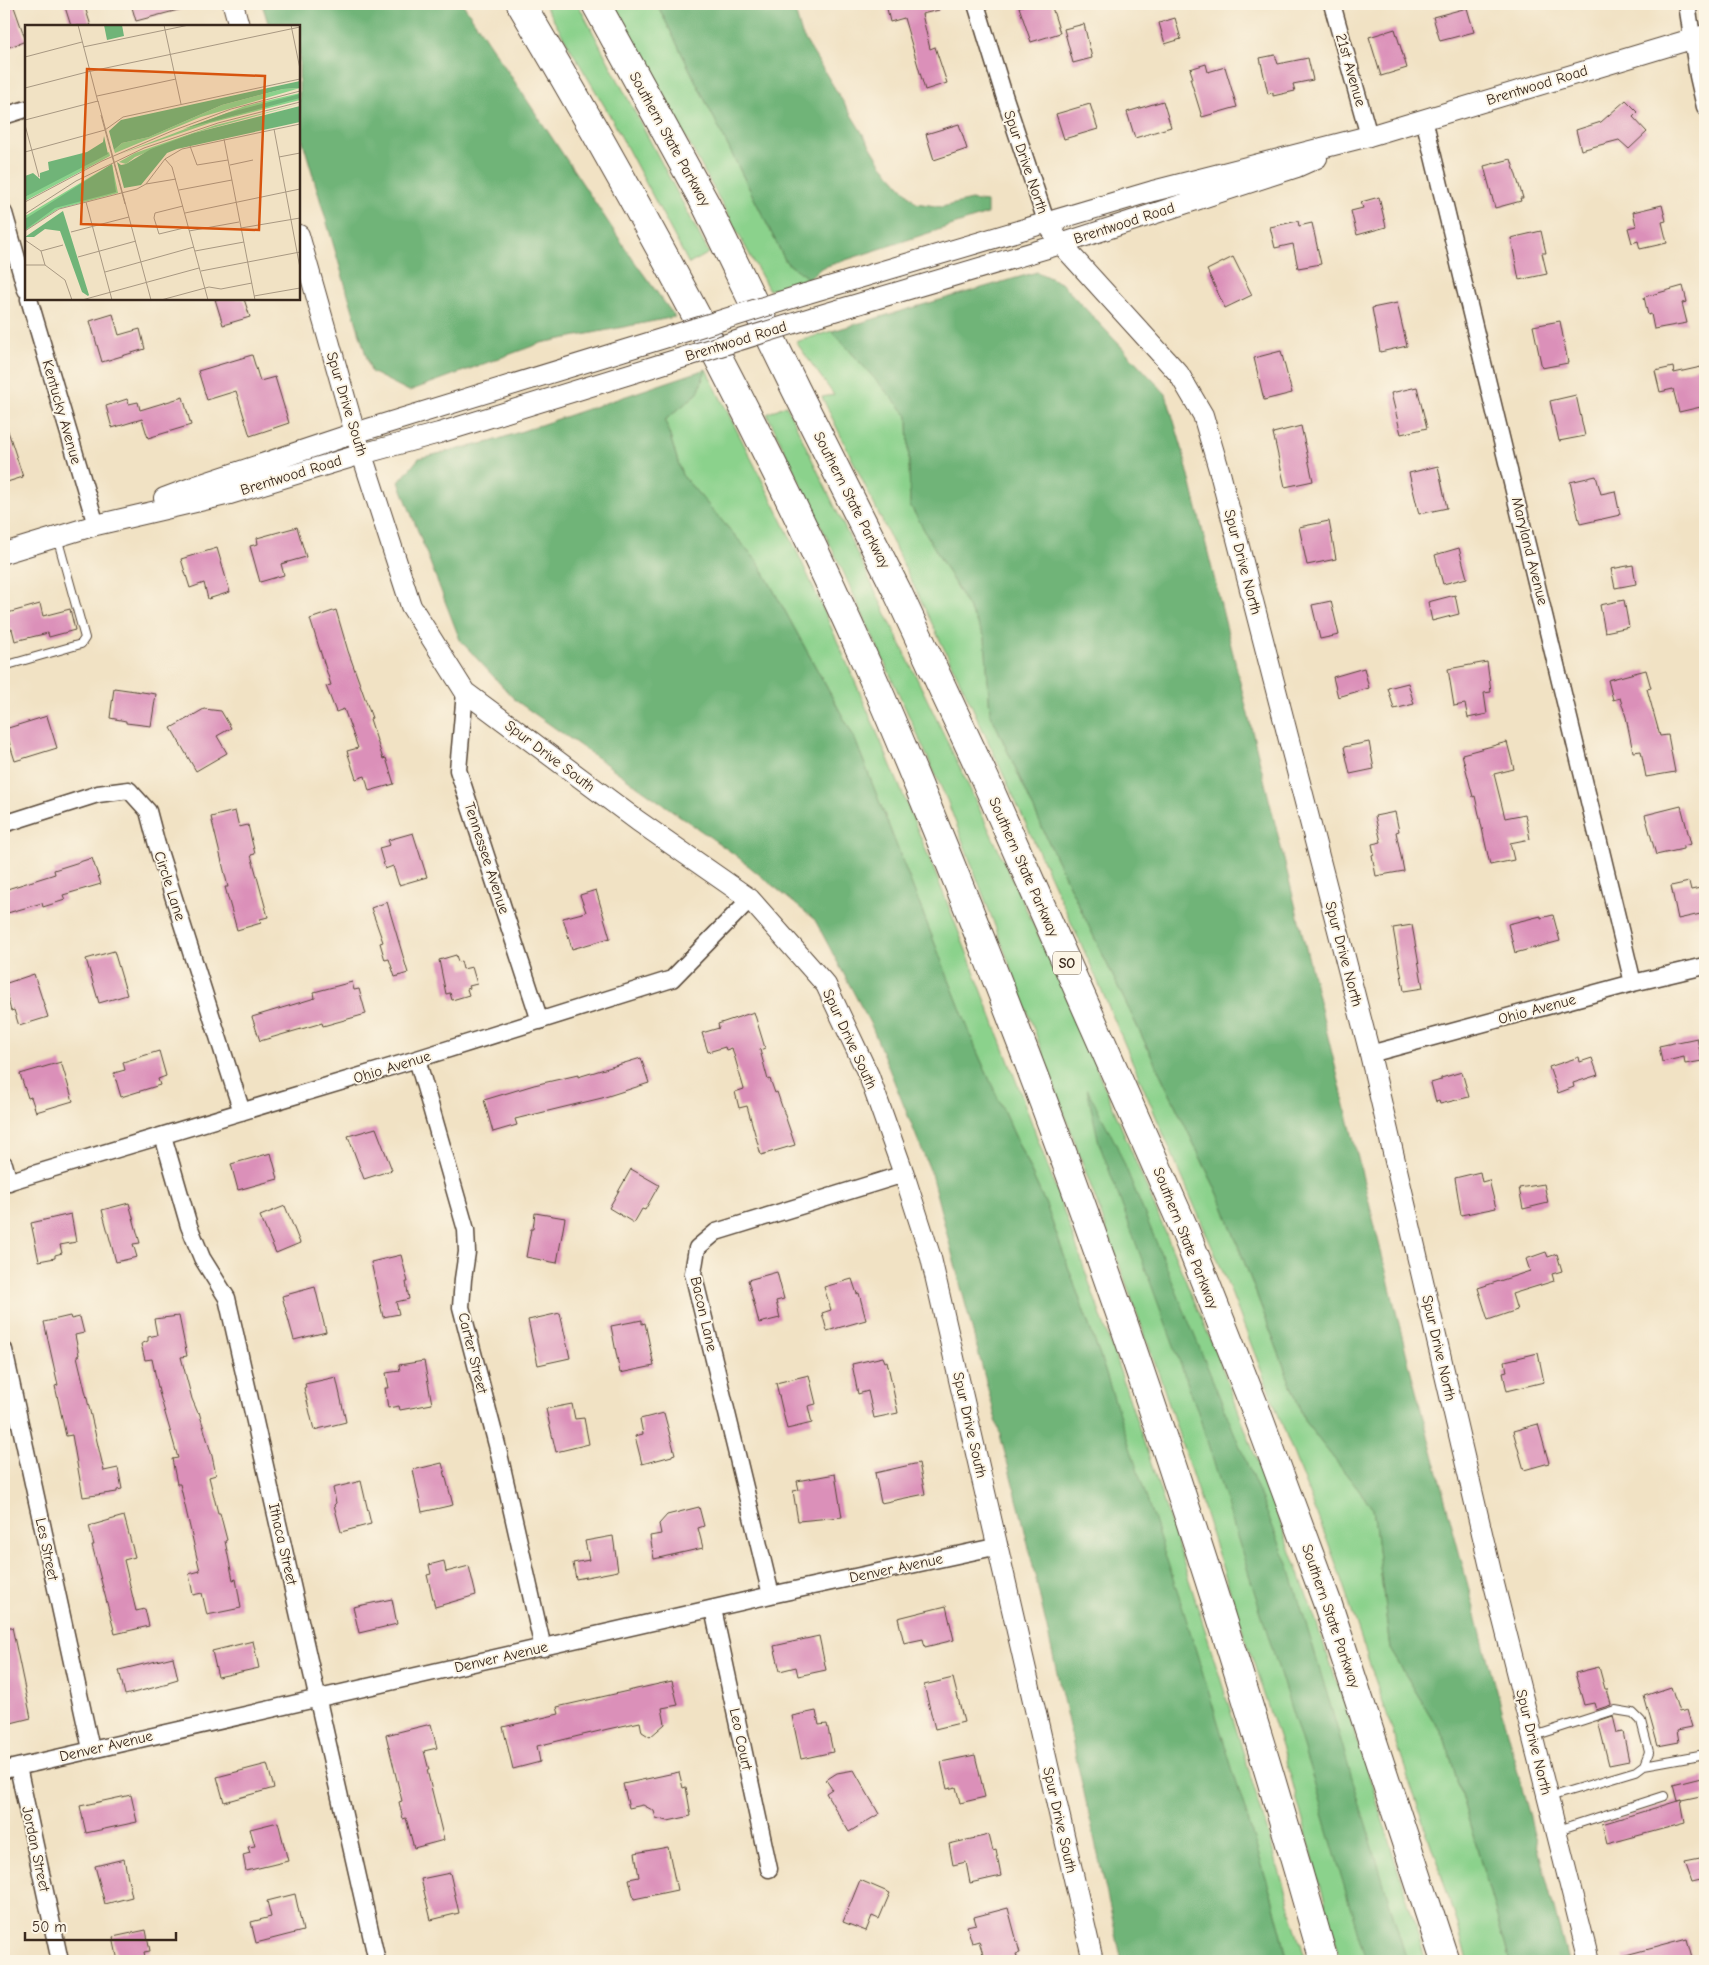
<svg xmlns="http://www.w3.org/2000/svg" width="1709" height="1965" font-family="'Comic Neue',sans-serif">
  <rect width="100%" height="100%" fill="#fcf5e5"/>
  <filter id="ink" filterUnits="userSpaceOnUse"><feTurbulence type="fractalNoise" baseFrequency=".02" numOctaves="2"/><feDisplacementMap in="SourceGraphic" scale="10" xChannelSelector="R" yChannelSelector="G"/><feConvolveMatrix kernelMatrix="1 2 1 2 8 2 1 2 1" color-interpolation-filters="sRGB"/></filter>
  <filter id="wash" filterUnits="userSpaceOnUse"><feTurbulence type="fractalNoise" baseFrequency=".0096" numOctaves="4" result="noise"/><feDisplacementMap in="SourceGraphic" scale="20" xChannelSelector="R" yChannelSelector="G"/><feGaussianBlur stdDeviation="1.12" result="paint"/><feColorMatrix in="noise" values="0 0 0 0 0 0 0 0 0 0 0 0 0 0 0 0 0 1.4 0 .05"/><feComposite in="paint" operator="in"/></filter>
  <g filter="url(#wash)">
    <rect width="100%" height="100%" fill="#f1e2c4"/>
    <path fill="#8bd28c" stroke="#637e55" d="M544,4h34l131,249 -20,11 -81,-152z
      M613,4h44l129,258 23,17 -40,11z
      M832,331l76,85 2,89 75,132 5,75 65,144 165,342 85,224 68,86 17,141 55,91 65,221h-43l-9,-36 -123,-364 -110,-284 -133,-309 -122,-266 -148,-305 12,-2 -38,-53z
      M706,369c33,67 68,132 99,200 204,449 362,919 501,1392h-18l-15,-60 -171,-539 -56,-157 -68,-151 -124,-317 -96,-175 -76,-87 -17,-55 33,-27z
      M786,405l184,384 94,201 161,385 75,201 65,187 61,198h-85l-50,-184 -130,-397 -134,-370 -80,-210 -105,-231 -75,-155z"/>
    <path fill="#70b478" stroke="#566f4b" d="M262,4h201l171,257 41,56 -134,26 -132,48 -38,-19 -72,-244v-102h-30z
      M657,4h136l9,31 80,130 34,38 26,4 29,-7 16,2v12l-166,54 -12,11 -23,-17z
      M1037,272l24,11 105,111 16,54 228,920 158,593h-58l-65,-221 -55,-91 -17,-141 -68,-86 -85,-224 -165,-342 -65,-144 -5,-75 -75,-132 -2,-89 -76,-85z
      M706,369l-8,24 -33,27 17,55 76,87 96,175 124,317 68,151 56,157 82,250 89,289 15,60h-166l-100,-443 -92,-348 -58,-143 -57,-107 -81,-66 -219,-154 -55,-60 -61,-158 20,-24 71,-16z
      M1087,1089l29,55 172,420 119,397h-41l-56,-192 -113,-360 -98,-266z"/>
    <g id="blocks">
      <path fill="#db90b9" d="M4,4h9l13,37 -22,8z
        M64,4h20l7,22h-20z
        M131,4h50l1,5 -46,12z
        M886,4h52l1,6 -17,4 8,35 5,-2 12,36 -22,7 -21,-72 -14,4z
        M1028,4h23l9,29 -29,9 -12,-35z
        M1467,8l7,24 -34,9 -7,-24z
        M1175,18l6,21 -16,5 -6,-21z
        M1084,24l8,34 -19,5 -9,-34z
        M1395,29l12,39 -26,8 -12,-39z
        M1275,55l3,9 30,-6 5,22 -20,4 2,7 -22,5v-3l-5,1 -8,-36z
        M1206,64l2,8 17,-5 12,40 -35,10 -12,-39h3l-3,-9z
        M1626,100l12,12 -5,5 14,15 -18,17 -10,-9 -38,10 -5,-20 25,-8z
        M1163,101l8,26 -36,11 -8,-26z
        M1090,104l8,25 -34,10 -8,-25z
        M959,124l8,25 -33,11 -8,-26z
        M1511,159l12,39h-3l1,3 -26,7 -11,-42z
        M1379,197l7,30 -29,8 -6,-24 12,-3 -2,-6z
        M1662,205l4,16 -4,1 5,21 -27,6 -2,-8 -6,2 -4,-15 8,-2 -3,-14z
        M1298,221l1,5 13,-3 9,41 -23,4 -5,-24 -18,4 -5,-21z
        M1541,231l5,22h-4l5,21 -28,6 -8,-42z
        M1233,257l19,38 -27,13 -18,-38z
        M1683,286l4,16 -5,1 5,20 -33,6 -3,-15 -3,1 -4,-18z
        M215,299h29l6,18 -27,8z
        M1397,303l10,43 -27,6 -8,-44z
        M113,314l6,21 21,-6 5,20 -43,13 -12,-41z
        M1560,321l8,42 -26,5 -9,-42z
        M1281,351l11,42 -28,7 -10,-42z
        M252,355l8,26 15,-4 14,46 -39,13 -14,-45 -29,9 -9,-29z
        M1673,367l1,6 27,-6 4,17 -3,1 3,21 -26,6 -6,-23 -13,3 -5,-21z
        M1417,387l10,41 -26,6 -10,-41z
        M1576,395l9,41 -26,5 -9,-40z
        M183,397l8,28 -43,13 -6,-19 -30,9 -6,-22 21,-7 2,5 9,-2 2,8z
        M1301,426l12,55 -28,6 -12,-54z
        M7,428l16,49 -19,6v-54z
        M1438,466l9,42 -28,6 -10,-41z
        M1596,476l5,18 14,-3 5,24 -40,9 -10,-42z
        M1329,521l7,38 -29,6 -8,-38z
        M297,527l9,30 -25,7 3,11 -24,7 -10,-36 8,-2 -1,-6z
        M217,548l13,44 -22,7 -4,-16 -14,5 -9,-29z
        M1459,548l8,30 -24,6 -8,-29z
        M1633,565l3,19 -21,4 -4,-19z
        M1455,595l4,19 -27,7 -4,-19z
        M1624,600l5,27 -24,5 -5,-27z
        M1331,601l8,34 -19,4 -8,-34z
        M40,604l3,12 27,-7 5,21 -26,7 -1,-4 -33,8 -3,-12 -5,1 -3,-16z
        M336,610l12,41 24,67 -2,1 13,40 3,-1 8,26 -25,7 -4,-15 -9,3 -9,-28 11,-3 -14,-39 -8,3 -10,-26 5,-1 -21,-66z
        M1487,662l4,30 -7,1 3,21 -19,4 -3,-14 -11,2 -6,-37z
        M1364,668l5,20 -31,9 -5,-20z
        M1646,670l5,18 -4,1 13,47 8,-1 7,37 -29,5 -5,-26 -8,1 -7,-35 -6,-19 -7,2 -5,-20z
        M1408,683l6,21 -20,5 -6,-21z
        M114,688l42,6 -5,32 -25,-3v-2l-16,-3z
        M204,709l17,2 10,17 -14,8 10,17 -31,18 -25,-43z
        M47,716l10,32 -42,13 -10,-32z
        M1369,742l5,27 -24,5 -6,-27z
        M1507,742l7,27 -20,5 11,44 20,-4 5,25 -20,4 4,17 -24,5 -15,-69 -2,1 -11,-43z
        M1681,806l10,38 -8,2v3l-27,6 -11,-40z
        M235,811l4,16 9,-2 7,29 -4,1 17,62 -8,2 1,4 -24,7 -12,-43h3l-17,-70z
        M1395,812l4,19 -3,1 8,39 -28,5 -4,-21 2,-1 -2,-10 9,-2 -6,-26z
        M413,833l14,44 -28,8 -6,-19 -8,3 -6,-21 11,-3 -2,-5z
        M92,858l9,26 -38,11 2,5 -22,7 -1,-4 -38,11v-24l51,-16 -1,-4z
        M1689,882l2,8 14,-3v26l-27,6 -7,-33z
        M596,890l14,48 -38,11 -9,-31 23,-6 -6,-17z
        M387,902l21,71 -13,4 -6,-18 -4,1 -5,-17 3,-1 -12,-34z
        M1553,915l7,26 -45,12 -7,-29 33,-8v2z
        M1412,925l11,63 -19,3 -11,-63z
        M114,951l13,44 -28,8 -13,-44z
        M456,955l2,7 3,-1 2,8 9,-2 5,17 -8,2 1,2 -3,1 2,6 -17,5 -2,-7 -4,1 -7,-34z
        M34,974l14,43 -29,9 -5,-16 -3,1 -7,-27z
        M352,982l2,8 5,-1 7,25 -43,12 -1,-3 -62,18 -8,-24 63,-19 -1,-6z
        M754,1012l11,36 -5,2 8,30 2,-1 5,14 2,-1 18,53 -34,10 -14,-49 -8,2 -4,-16 9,-3 -12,-41 -6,2 -1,-3 -17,5 -6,-19 17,-5 -1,-4z
        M1697,1038l5,23 -17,3 -1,-7 -22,5 -3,-16z
        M159,1051l7,25 -8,3 2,6 -39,12 -7,-24 11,-3 -2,-8z
        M1579,1057l1,5 12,-4 6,17 -25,8 1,4 -16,6 -9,-26z
        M641,1058l8,25 -47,15 -87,21 2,6 -24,7 -9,-32 50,-15 44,-10v2z
        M61,1062l12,39 -37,11 -5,-15 -3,1 -8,-24z
        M1462,1072l7,25 -29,7 -1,-3 -3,1 -5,-19 10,-3v-2z
        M376,1128l16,42 -28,9 -16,-43z
        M271,1153l7,26 -40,11 -7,-26z
        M631,1169l28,16 -14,25 -3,-1 -8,14 -25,-15z
        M1480,1172l2,10 7,-2 7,28 -35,7 -6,-37z
        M1544,1184l4,19 -25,6 -4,-21z
        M129,1203l11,40 -7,1 4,13 -21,5 -14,-52z
        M285,1206l15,37 -24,10 -16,-37z
        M535,1213l30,5 -8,45 -31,-6 5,-28h2z
        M71,1214l5,28 -16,3 2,8 -7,2v3l-16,3 -8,-38z
        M1546,1252l2,5 9,-3 5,17 -10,3 2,7 -42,13 5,16 -29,10 -10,-32 52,-17 -4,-12z
        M401,1255l7,27h-2l3,17 -13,3 3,12 -16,3 -12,-55z
        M777,1272l7,27 -8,2 4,17 -21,5 -11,-43z
        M852,1279l5,15 2,-1 7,27 -39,11 -5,-18 9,-3 -7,-23z
        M315,1287l11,45 -32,8 -12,-44z
        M560,1313l10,45 -32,7 -10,-45z
        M70,1316l1,3 9,-2 4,16 -9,2 4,20 -2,1 27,115 14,-3 4,21 -5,1v2l-34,5 -11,-62 -6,1 -11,-50 3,-1 -14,-63z
        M179,1316l8,40 -6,1 11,42 6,14 1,-1 13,44 4,19 -7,2 9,36h2l7,27 -2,1 8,39 3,-1 5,29 -34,7 -5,-22 -9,2 -4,-21 11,-3 -20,-87h-3l-5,-25 6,-1 -19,-66 -7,-33 -7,1 -4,-16 7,-3v-4l9,-2 -3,-16z
        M642,1320v4l3,-1 9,43 -34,7 -9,-47z
        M1538,1353l6,29 -37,9 -4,-18 4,-1 -2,-11z
        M883,1357l2,5 2,-1 11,52 -24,5 -6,-27 -10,3 -6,-30z
        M424,1361l8,43 -32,6 -1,-4 -11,2 -3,-20h4l-3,-15 14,-2 -1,-6z
        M809,1375l7,29 -8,2 4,17 -25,6 -11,-46z
        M336,1377l10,45 -32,8 -10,-42 2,-1 -1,-3z
        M572,1404l3,15 9,-1 5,26 -33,8 -10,-43z
        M664,1413l11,41 -3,1v1l-30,8 -7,-28 8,-2 -3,-15z
        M1538,1424l11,39 -25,7 -11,-39z
        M442,1463l11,42 -31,7 -9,-42z
        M919,1463l6,31 -44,9 -6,-30z
        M835,1474l7,43 -44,4 -5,-30 6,-1 -2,-9z
        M361,1481l10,43 -30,8 -7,-27 2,-2 -3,-15z
        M699,1507l5,19 -6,2 5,20 -49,11 -4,-23 11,-2 -2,-10 8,-9z
        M124,1516l11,41 -11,3 12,51 9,-2 4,17 -34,8 -23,-89h2l-5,-19z
        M613,1536l5,35 -42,8 -3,-16 16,-3 -4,-19z
        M444,1561l2,11 23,-6 7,29 -41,12 -8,-32 4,-1 -2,-9z
        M392,1599l5,25 -38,9 -6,-26z
        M946,1606l8,34 -29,7 -2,-8 -19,4 -6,-25z
        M4,1627h8l19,91 -24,6 -3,-11z
        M819,1636l7,34 -28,6 -2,-9 -16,4 -6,-25z
        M253,1641l6,27 -41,9 -6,-26z
        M173,1657l5,22 -10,3v2l-43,11 -6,-25z
        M1599,1667l6,22h2l4,16 -15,5 -2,-7 -10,2 -9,-32z
        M953,1678l11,44 -29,7 -11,-44z
        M672,1681l6,24 -16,3 3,16 -15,13 -8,-5 -2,-10 -32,7 -71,17 3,16 -27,7 -10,-42 56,-13 -2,-7z
        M1671,1687l8,25 8,-2 5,17 -15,3 2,12 -21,4 -14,-50z
        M816,1711l3,14 8,-1 6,28 -32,7 -9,-43z
        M1613,1716l4,17 6,-1 6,29 -20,4 -11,-44z
        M431,1724l6,24 -13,3 5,19h-2l17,70 -30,8 -8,-30 -3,1 -4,-17 3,-1 -16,-66z
        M975,1755l10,42 -25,6 -4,-16 -9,2 -6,-27z
        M267,1764l7,24 -50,14 -7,-25z
        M854,1770l25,44 -30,18 -23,-39 6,-4 -6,-9 11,-7z
        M679,1772l4,16 3,-1 5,29 -23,5 -12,-3 -2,-7 -11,-6 -14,3 -6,-24z
        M1705,1777v18l-28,6 -4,-16z
        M131,1795l6,27 -51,11 -6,-27z
        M1681,1800l4,23 -78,21 -5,-20z
        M278,1822l10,39 -42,10 -3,-16 7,-2 -2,-6 7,-1 -5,-17z
        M989,1835l4,16 3,-1 5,26 -31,7 -4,-21 -13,3 -4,-21z
        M668,1847l9,43 -43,9 -5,-20 10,-2 -4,-24z
        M1705,1858v21l-13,3 -7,-20z
        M124,1859l8,38 -27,7 -10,-38z
        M450,1873l9,40 -28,7 -10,-41z
        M860,1880l30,13 -11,26 -7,-3 -6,15 -23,-9z
        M295,1894l8,37 -47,12 -5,-21 20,-5 -4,-16z
        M1008,1908l12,45 -4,1 2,7h-16l-1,-4 -16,4 -6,-20 -7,2 -5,-17 9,-2 -2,-7z
        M146,1930l4,21 -6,1 2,9h-28l-5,-24z
        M1687,1939l6,22h-70v-5z"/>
    </g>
  </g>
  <g filter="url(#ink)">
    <use href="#blocks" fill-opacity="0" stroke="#564637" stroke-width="1"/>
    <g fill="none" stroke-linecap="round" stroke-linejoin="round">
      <g stroke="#564637" stroke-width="10">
        <path id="service" d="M4,666l77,-22 4,-6 -28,-101
          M1534,1736l81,-26 18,3 8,8 8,31 -5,13 -8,6 -87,26
          M1644,1765l61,-11
          M1558,1830l106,-34"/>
      </g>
      <g stroke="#564637" stroke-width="19">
        <path id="minor" d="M976,4l28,91 42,126
          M1332,4l37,132
          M1687,4l11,72 7,31
          M4,116l22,-7
          M1424,119l209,864
          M4,213l22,77
          M29,299l67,226
          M465,692l-7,78 82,251
          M4,824l94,-30 31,-4 19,21 9,34 85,267
          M1370,1054l263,-71 72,-17
          M417,1059l49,171 1,22 -4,27 -2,28 36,138 46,203
          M163,1136l26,90 13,32 25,40 150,663
          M4,1164l5,18
          M4,1183l413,-124 255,-80 78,-80
          M4,1350l87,399
          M771,1595l-78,-322 4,-25 19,-16 188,-58
          M713,1609l56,260
          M18,1767l42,194
          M4,1770l767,-175 228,-49"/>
      </g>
      <g stroke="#564637" stroke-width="22">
        <path id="tertiary" d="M233,4l6,22
          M1046,221l15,23 118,130 24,41 17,58 150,581 122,522 97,385
          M299,235l56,198 56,173 54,86 173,129 112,78 76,86 43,91 35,98 27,84 162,703
          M805,294l348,-103 216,-55 336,-101
          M814,317l247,-73 236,-77 20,-9
          M164,498l32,-12 159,-53 319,-98
          M4,553l92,-28 134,-31 132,-40 77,-21 249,-77"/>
      </g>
      <g stroke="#564637" stroke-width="30">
        <path id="motorway" d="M521,4c127,214 245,434 346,661 42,94 80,190 118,285 131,331 242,669 339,1011
          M596,4l110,201 90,185 101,201 88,188 198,447 72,182 72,194 118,359"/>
      </g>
      <use href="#service" stroke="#fff" stroke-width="8"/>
      <use href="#minor" stroke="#fff" stroke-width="16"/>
      <use href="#tertiary" stroke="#fff" stroke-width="20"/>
      <use href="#motorway" stroke="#fff" stroke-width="28"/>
      <g stroke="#564637" stroke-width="22" stroke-linecap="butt">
        <path id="tertiary-bridge" d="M674,335l131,-41
          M688,356l126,-39"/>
      </g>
      <use href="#tertiary-bridge" stroke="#fff" stroke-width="20"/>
    </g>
  </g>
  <g text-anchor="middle" stroke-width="4" stroke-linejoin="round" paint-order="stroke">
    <rect fill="#fcf5e5" stroke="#75675a" stroke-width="1" x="1053" y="951.5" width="28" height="23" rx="4"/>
    <g font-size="14" font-weight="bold" fill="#3b2a1e">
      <text x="1067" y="968">SO</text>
    </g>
    <g font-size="15" fill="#3b2a1e" stroke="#fcf5e5">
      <text transform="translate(1351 70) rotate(74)" y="5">21st Avenue</text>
      <text transform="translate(1537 85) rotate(-17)" y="5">Brentwood Road</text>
      <text transform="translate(670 139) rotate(61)" y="5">Southern State Parkway</text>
      <text transform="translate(1026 162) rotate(71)" y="5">Spur Drive North</text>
      <text transform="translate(1124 223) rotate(-18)" y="5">Brentwood Road</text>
      <text transform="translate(736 341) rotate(-17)" y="5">Brentwood Road</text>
      <text transform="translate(347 404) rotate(73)" y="5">Spur Drive South</text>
      <text transform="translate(62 412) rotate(74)" y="5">Kentucky Avenue</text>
      <text transform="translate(291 475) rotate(-17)" y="5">Brentwood Road</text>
      <text transform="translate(852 500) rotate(63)" y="5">Southern State Parkway</text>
      <text transform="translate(1530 551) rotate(76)" y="5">Maryland Avenue</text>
      <text transform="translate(1243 562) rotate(75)" y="5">Spur Drive North</text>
      <text transform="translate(550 756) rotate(37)" y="5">Spur Drive South</text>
      <text transform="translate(487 858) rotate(72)" y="5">Tennessee Avenue</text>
      <text transform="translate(1024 867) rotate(66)" y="5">Southern State Parkway</text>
      <text transform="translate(170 886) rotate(72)" y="5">Circle Lane</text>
      <text transform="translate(1344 954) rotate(75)" y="5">Spur Drive North</text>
      <text transform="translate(1537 1009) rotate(-15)" y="5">Ohio Avenue</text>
      <text transform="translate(850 1039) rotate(65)" y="5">Spur Drive South</text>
      <text transform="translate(392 1067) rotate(-17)" y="5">Ohio Avenue</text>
      <text transform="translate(1186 1238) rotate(68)" y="5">Southern State Parkway</text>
      <text transform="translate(704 1314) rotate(77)" y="5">Bacon Lane</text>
      <text transform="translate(1439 1348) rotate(77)" y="5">Spur Drive North</text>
      <text transform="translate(473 1353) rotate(76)" y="5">Carter Street</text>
      <text transform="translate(970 1425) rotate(77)" y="5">Spur Drive South</text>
      <text transform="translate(283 1544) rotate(77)" y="5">Ithaca Street</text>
      <text transform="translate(47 1549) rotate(78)" y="5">Les Street</text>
      <text transform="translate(896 1568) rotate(-12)" y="5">Denver Avenue</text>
      <text transform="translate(1331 1616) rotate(71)" y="5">Southern State Parkway</text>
      <text transform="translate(501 1657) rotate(-13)" y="5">Denver Avenue</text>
      <text transform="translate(741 1739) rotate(78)" y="5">Leo Court</text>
      <text transform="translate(1534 1742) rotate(76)" y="5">Spur Drive North</text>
      <text transform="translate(106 1746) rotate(-13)" y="5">Denver Avenue</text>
      <text transform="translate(1060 1820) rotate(77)" y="5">Spur Drive South</text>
      <text transform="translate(36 1849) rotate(78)" y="5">Jordan Street</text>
    </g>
  </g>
  <g transform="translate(25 25)">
    <rect width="275" height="275" fill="#f1e2c4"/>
    <path d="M275,63l-99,29 -86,36 -1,-3 8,-7 27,-6 73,-32 61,-16zM275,68v7l-90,23 -90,31 125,-48zM275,79l-106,29 -59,24 -9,7 -7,-2 16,-9 81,-28zM84,127l1,4 -85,45v-4l23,-14zM87,139l6,29 -60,16 -33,22v-15z" fill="#8bd28c"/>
    <path d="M79,0h18l2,11 -17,4zM275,56v7l-17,1 -61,16 -73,32 -27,6 -8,7 -5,-19 12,-11zM275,69v4l-117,31 44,-16zM275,81v16l-123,27 -10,4 -26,32 -17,3 -7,-26 4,3 5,-1 25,-15 43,-16zM79,111l4,18 -83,43v-21l8,-3 7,6v-6l9,-3 -1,-8 39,-10 16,-10zM87,139l4,28 -61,16 -30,22v-11zM38,186l26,84 -1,1 -6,-4 -22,-61 -15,-2 -11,8h-9z" fill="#70b478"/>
    <path fill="none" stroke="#a89882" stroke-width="1" d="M53,0l20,77M139,0l17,79M266,0l9,44M58,22l106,-22M0,32l57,-15M0,63l62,-16 213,-45M72,71l79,-17M73,76l53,199M76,90l24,89M0,95l73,-19M0,100l14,52M249,104l26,139M199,114l31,161M165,121l7,19 31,-5M0,127l80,-22 18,-13 177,-38M254,132l21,-4M140,134l7,8 36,133M205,140l23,-5M121,159l30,-5M154,165l53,-10M0,177l77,-41 70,-30 59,-22 69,-18M61,177l26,98M158,181l-28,7 -1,5 5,16 29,-7M160,188l115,-24M0,189l51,-33 68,-33 74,-25 82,-21M216,203l59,-10M0,206l34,-22 78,-20 9,-5 19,-25 17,-10 118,-25M164,206l50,-9M46,207l58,-15M0,215l16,11 4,14M16,226l22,-6M170,226l49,-9M53,232l58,-16M0,240h20l20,15 7,20M176,246l99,-19M80,247l89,-25M229,271l46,-8M57,275l117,-32M136,275l48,-13 12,2 31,-6"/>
    <path fill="#d7540e" fill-opacity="0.15" stroke="#d7540e" stroke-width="2.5" d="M62,44l178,7 -6,154 -178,-6z"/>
    <rect width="275" height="275" fill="none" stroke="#3b2a1e" stroke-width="2.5"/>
  </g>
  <rect width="1709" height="1965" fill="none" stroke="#fcf5e5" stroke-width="20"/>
  <path d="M25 1932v8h151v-8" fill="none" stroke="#3b2a1e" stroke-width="2.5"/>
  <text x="32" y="1932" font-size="15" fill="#3b2a1e" stroke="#fcf5e5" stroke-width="4" paint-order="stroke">50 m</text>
</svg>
